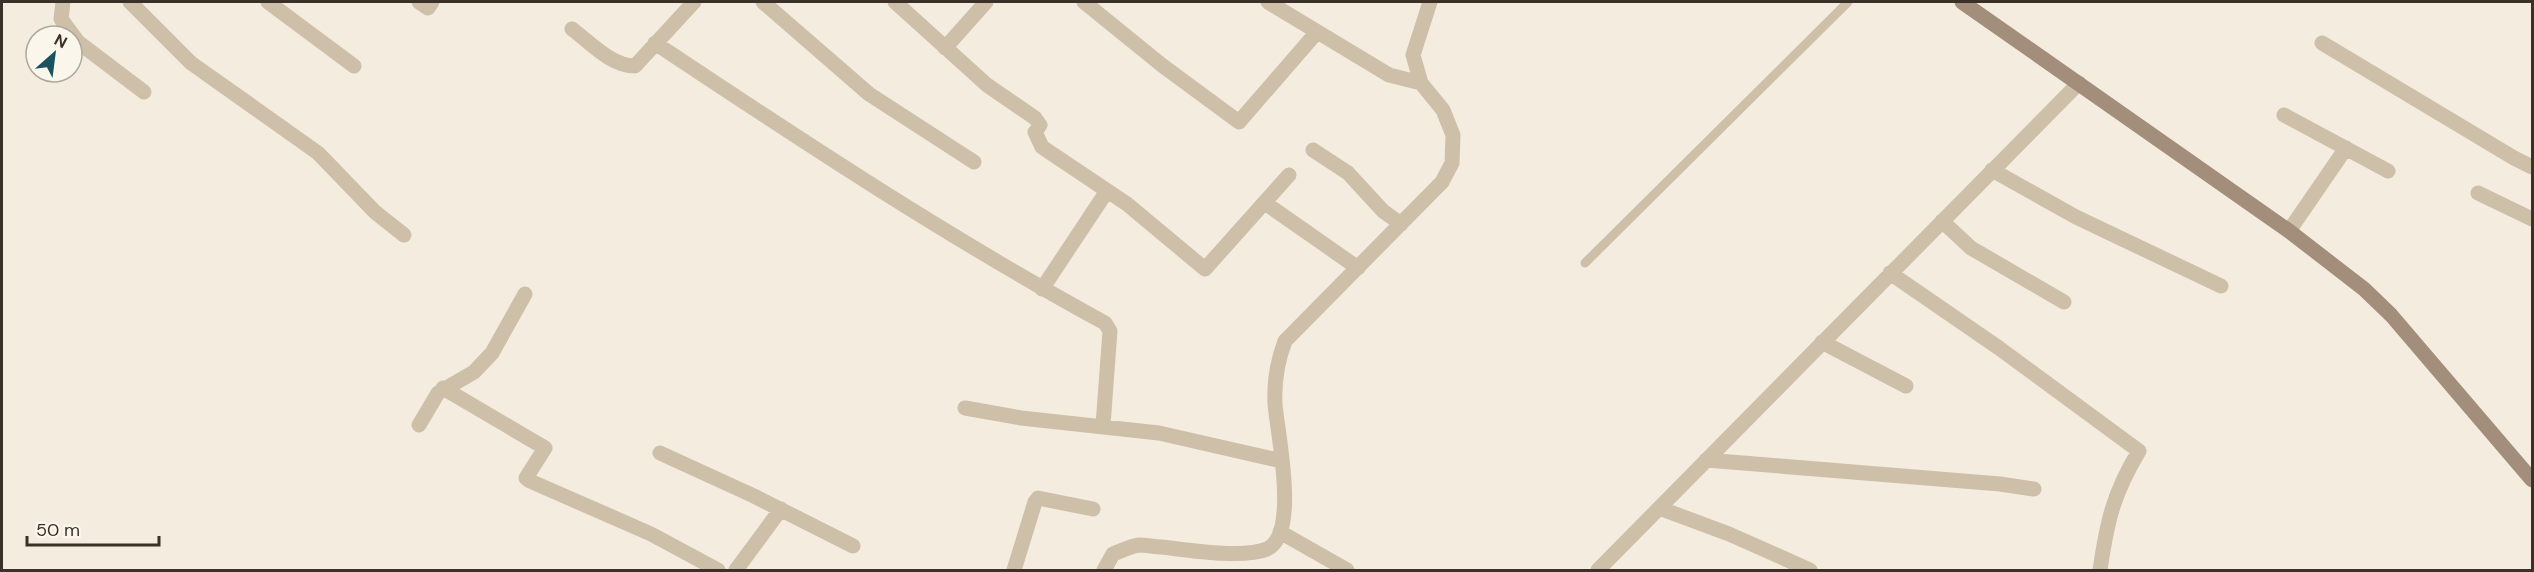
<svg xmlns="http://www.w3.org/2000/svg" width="2534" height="572" font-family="'DM Sans',sans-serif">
  <rect width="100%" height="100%" fill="#f4eddf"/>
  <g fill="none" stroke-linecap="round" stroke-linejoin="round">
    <path stroke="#cebfa9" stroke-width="9" d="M1585,263l263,-261"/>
    <path stroke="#cebfa9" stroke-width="15" d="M63,2l-2,17 17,23 66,50
      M130,2l61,61 127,90 57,59 29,23
      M268,2l86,64
      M419,2l9,6 4,-6
      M763,2l106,92 105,68
      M895,2l92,83 48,33 5,7 -5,7 7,15 85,57 78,65 84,-94
      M1084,2l79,64 76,56 78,-90
      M1268,2l121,73 32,8
      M572,29c19,14 39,37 63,37l59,-64
      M655,43c147,98 294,195 450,280l5,8 -7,94
      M2322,43l192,115 18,9
      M945,48l41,-46
      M2284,115l104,56
      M1313,150l35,23 35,38 18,13
      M1992,170l84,47 145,69
      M2478,193l54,26
      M1265,203l93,65
      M1942,221l29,27 93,54
      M2289,231l57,-83
      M1890,273l109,75 140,103c-26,43 -32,71 -39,119
      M1042,289l65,-98
      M1822,342l84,44
      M443,388l102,60 -19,30 4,3 121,53 67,36
      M965,408l56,10 138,15 123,28
      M419,425l19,-32 36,-21 18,-19 33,-59
      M660,453l94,43 99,50
      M1706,460l294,24 34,5
      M1659,508l70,26 81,36
      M1280,532l67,38
      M736,570l45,-61
      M1014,570l21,-68 3,-4 55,11
      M1104,570l9,-16c8,-3 18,-8 26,-9 7,0 16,2 23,2 26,3 81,12 105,2 33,-15 10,-117 8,-145 -1,-22 2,-42 10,-63l157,-159 10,-19 1,-28 -10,-25 -22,-27 -8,-28 17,-53
      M1598,570l481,-487"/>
    <path stroke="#a28e7a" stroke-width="15" d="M1962,2l327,229 75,58 27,26 141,165"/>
  </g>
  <rect width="2534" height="572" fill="none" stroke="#3b3129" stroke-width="6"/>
  <g transform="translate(54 54) rotate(28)"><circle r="28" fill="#fbf6ec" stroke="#aea79e" stroke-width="1.5"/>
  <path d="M0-4.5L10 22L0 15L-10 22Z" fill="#1b5260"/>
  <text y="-9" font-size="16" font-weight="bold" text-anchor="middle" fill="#3b3129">N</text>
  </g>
  <path d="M27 536v9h132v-9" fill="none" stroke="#3b3129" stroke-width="3"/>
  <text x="36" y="536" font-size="18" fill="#3b3129" stroke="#fbf6ec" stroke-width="4.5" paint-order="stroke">50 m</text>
</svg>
